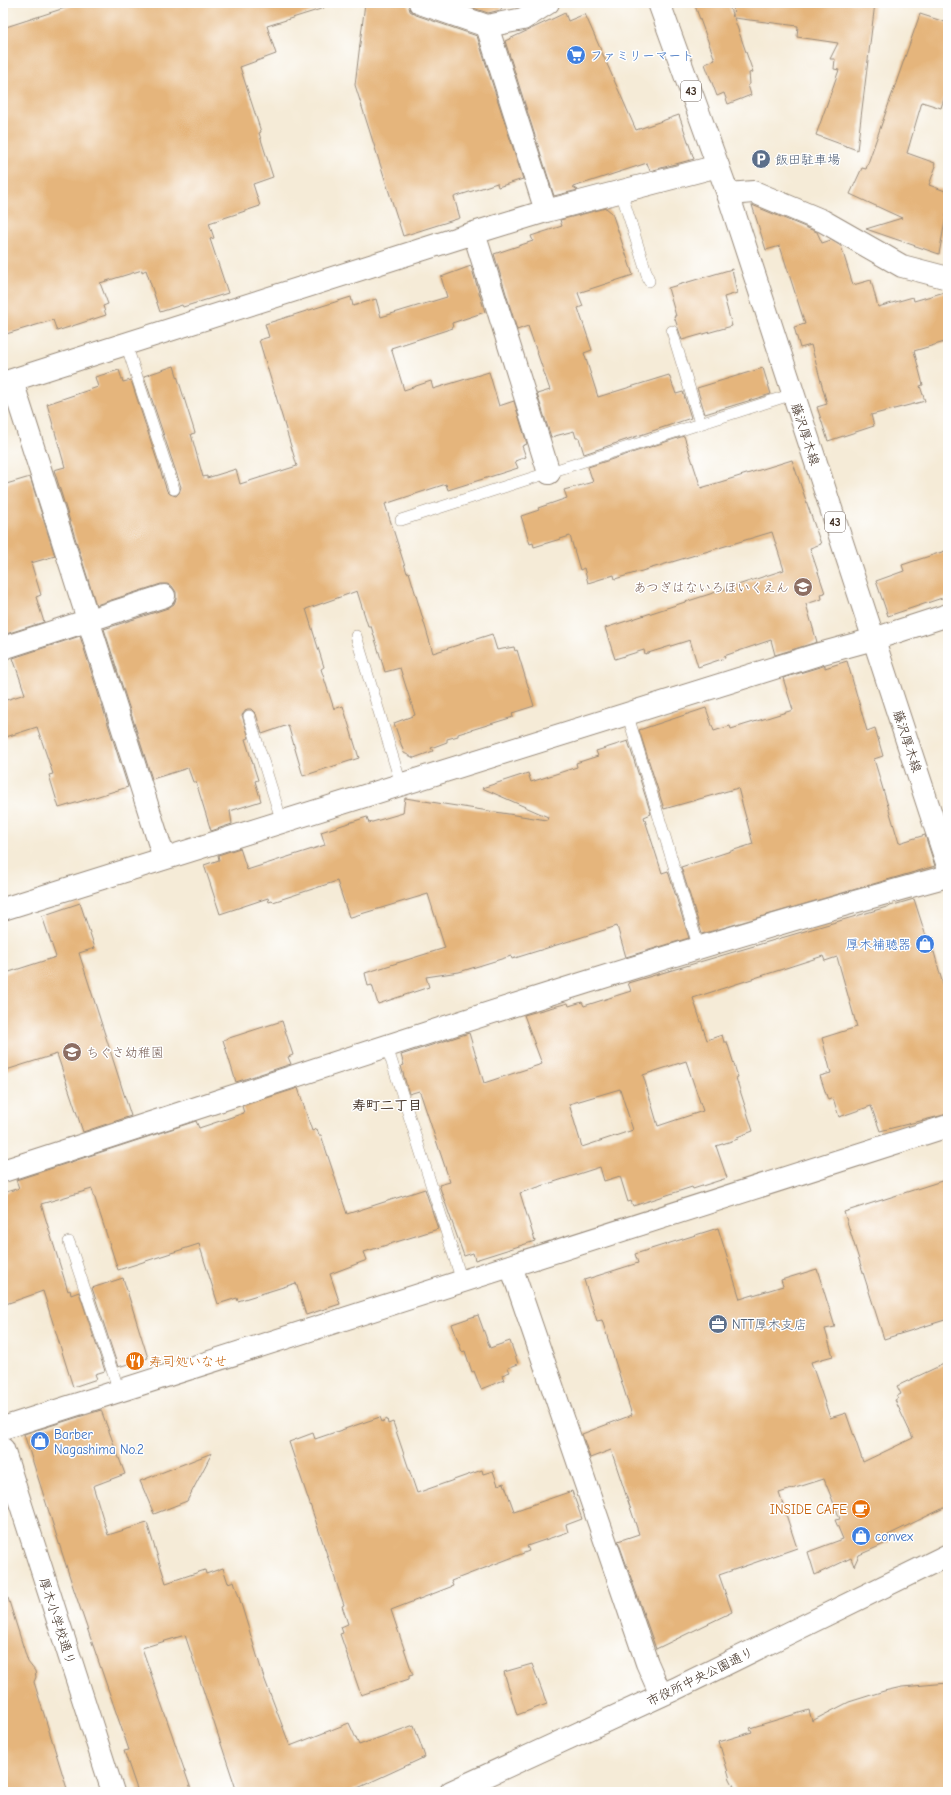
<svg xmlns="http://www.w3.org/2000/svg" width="951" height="1795" font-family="'Comic Neue','Klee One',sans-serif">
  <rect width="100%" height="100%" fill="#fff"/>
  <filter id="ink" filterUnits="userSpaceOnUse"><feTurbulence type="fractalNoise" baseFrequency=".025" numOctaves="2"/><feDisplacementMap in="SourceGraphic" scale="8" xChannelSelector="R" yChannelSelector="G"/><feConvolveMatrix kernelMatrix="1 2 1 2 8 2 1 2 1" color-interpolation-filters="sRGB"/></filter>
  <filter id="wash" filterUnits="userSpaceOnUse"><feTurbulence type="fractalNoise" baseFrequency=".012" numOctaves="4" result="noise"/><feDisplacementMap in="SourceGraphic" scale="16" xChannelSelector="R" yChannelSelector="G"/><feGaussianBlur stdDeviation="0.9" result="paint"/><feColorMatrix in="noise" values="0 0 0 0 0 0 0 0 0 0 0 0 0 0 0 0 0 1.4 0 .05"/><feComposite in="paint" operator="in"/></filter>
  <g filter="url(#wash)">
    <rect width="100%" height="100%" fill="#f5ebd7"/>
    <g id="blocks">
      <path fill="#e5b57c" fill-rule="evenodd" d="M80,3h243l1,5 -57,18 9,28 -36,13 21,65 -2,1 14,44 -20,7 7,22 -51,17 5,15 -4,1 18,54 -45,14 -1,-2 -22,7 -14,-42 -4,2v-2l-42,13 8,21 -5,2 3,9 -49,16 -4,-11 -50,15v-307z
        M365,3h43l2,8 6,4 61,21 46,143 -25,8 -1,-4 -43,14 6,21 -57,18 -48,-151z
        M458,3h45l-2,7 -13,3z
        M694,3h34l5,14 1,-14h141l-18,147 -41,-15 23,-65 -5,-1 1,-10h-5l8,-16 -41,-6 1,-11 -64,-8 19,54 -4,1 1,11 -2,1 3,10 -23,9 -4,-11 -7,3 -12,-32 10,-4z
        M565,13l3,8 17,-7 51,116 43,-15 15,44 -44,12 -3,-8 -74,24 5,3 -24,6 -49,-155z
        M920,14l28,9v63l-7,22 -19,-6 -15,51 28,10 -1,2 2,1 -7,19 19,7v13l-9,49 -73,-25 36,-11 -52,-24 12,-26 4,1z
        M752,205l65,27 5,11 9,-3 10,6 12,39 18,-5 7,27 35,-10 1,4 34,-10v50l-34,10 9,34 -3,1 5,15 -54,14 3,11 -46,15 -11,-34 10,-3 -16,-59 -11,3 -6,-21 11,-3 -25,-78 -14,4z
        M606,208l6,5 21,62 -55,18 5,13 -5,2 14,42 -8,3 14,44 71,-22 7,19 7,-2 8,26 -107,36 -5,-16h-3l-2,-7 -23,6 -14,-43 13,-4 -22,-64 -11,4 -23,-76 39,-13 -2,-5 31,-10 -2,-6z
        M471,266l14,46 -33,11 1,5 -62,20 13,42 27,-9 2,8 56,-17 10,34 15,-5 13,43 -5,2 4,11 -11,4 3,7 -70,22 -2,-6 -61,20 22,69 2,-1 24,81 59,-19 5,16 17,-3 1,4 2,-1 17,56 -22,7 1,4 -55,17v2l-11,3v3l-16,6 2,3 -19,7 -10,-5 -10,-30 21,-8 -15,-47 -15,4 -14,-46h-3l-11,-35 -51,18 18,58 -3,2 13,40 9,-3 16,52 -56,18 -15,-51 -26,9 -6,-20 -5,-5h-4l-5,6 7,23 -4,1 13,41 -3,1 6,20 -31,10 2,13 -21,7 -15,-49h-3l-5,-14 -36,11 -48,-150 64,-21 6,-4 2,-5v-7l-4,-6 -5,-2h-6l-65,21 -42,-135 11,-3 -18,-63 51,-17 -3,-10 24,-7 4,12 8,-2 36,111 3,3 6,2 3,-3 2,-6 -37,-111 30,-10 21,67 -4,1 12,43 4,-1v2l29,-9 4,15 57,-18 -38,-126 10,-3 -4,-13 86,-27 2,9 23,-7 5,18 66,-20 -6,-20z
        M732,269l5,24 -13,4 8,29 -50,14 -8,-24h2l-8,-28z
        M763,368l8,26 -66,20 -8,-26z
        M684,436l17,52 91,-28 29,84 -11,4 15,45 -4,1 1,5 -16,5 11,38 -42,13 -4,-15 -47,16 1,2 -27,9 -8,-27 -45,14 -1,-4 -29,9 -10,-31 179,-58 -12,-38 -157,47 -1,-4 -26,8 -4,-15 -4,2 -10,-34 -36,11 -1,-4 -3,1 -9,-28 18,-6 -1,-2 29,-10 -3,-8 29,-8 -5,-15z
        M30,477l25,79 -24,7 10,32 -5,2 8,25 -38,12 -3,-12v-137z
        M948,550v46l-60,20 -12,-35 28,-10 -2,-6z
        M80,636l48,151 -69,21 -10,-33 4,-1 -16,-47 -34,11v-37l22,-7 -12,-36z
        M847,661l20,70 8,-3 8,28 -9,3 25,84 26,-8 10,31 -233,68 -21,-67 72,-23 -15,-56 -74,21 -25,-79 67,-22 8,23 16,-5 1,3 62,-19 -10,-32 40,-12 2,-1v3z
        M628,741l23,73 -7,3 18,56 6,-2 21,67 -63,19 -9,-31 -105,33 -1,-3 -52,16 -33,5 3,10 -51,17 -6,-19 -4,1 -3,-13 80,-25 -17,-54 -77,23h-2l-12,-36 -64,21 -1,-1 -3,1 -1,-4 -48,16 -16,-49 15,-5 -1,-5 22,-7 7,22 78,-25 -4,-13 46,-15 2,6 34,-10 2,-15 142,22 1,-3 -66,-29 46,-15 3,9 46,-15 -1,-4 22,-7 -2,-5z
        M914,899l17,53h3l14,51v111l-68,17 -9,-25 -32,11 -6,-19 -5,2 -8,-24 11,-3 -9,-35 35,-11 -20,-70 -12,4 -2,-5 -130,42 14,42 15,-5 2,7h3l11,35 -2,1 17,53 -16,6 1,2 -22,7 11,32 -34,11 -1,-2 -59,19 -2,-5 -3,1 -8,-26 -16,5 -4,-14 -80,26 15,48 -60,19 -2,-7 -9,3 -25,-71 11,-3 -29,-87 -2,-4 -10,3 -8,-28 3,-1 -3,-10 68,-22 15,50 58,-19 -18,-49 44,-12 1,3 13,-4 2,4 47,-15 -3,-8zM686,1061l17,50 -45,15 -15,-51zM620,1089l13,41 -51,17 -13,-43z
        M80,903l15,45 -16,5 52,163 -48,16 -26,-78 -54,17v-97l53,-17 -14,-41z
        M282,1021l11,34 -5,2 3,7 -55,18 -13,-42z
        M298,1088l14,43 5,-2 2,6h2l26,79 78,-25 13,40 -74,23 3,8 -37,14 10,30 -34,11 -10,-32 -58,18 -1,-3 -19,6 -19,-60 -81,26 -26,-81 -51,15 27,87 2,-1 1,5 8,-3 26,79 -10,3 2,5 -24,8 -30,-96 -40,14v-112l16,-5 -3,-8 180,-59 3,7 45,-15 -2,-7z
        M948,1179v140l-64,20 -40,-127z
        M718,1228l22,71 43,-13 -2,-6 36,-11 18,58 -10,2 8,27 -22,6 19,56 16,-5 17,49 50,-24 -18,-38 3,-2 -1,-2 4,-2 -4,-8 51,-24v144l-60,29 3,6 -32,14 -5,11 -3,-8 -36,17 -7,-23 35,-13 -8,-19 5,-1 -16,-40 -45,14 18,55 -78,27 13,37 -76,37 -38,-108 21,-7 -28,-84 -21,8 -8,-24 50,-19 -30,-95 -5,1 -13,-41 54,-17 -3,-9z
        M123,1278l25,80 -30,9 -26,-79z
        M478,1315l12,33 20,-7 8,23 -10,4 2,4 -8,3 2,5 -23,9 -7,-18 -2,1 -7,-21 -3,1 -10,-28z
        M101,1410l24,64 -32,12 15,49 39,-12 19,60 39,-13 1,4 17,-6 5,15 6,-2 29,94 27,71 59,-23 10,22 55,-20 11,32 -76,35h-112l-52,-157 -43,13 50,144h-54l-14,-41 5,-1 -56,-163 -49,-153z
        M380,1417l2,5 5,-3 1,5 5,-2 24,71 65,-23 1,4 10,-3 5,14 6,-2 10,28 58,-20 10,28 -16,6 2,7 -41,14 2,5 -78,30 2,5 -62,24 22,65 -4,1v3l-48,16 -21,-61 3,-1 -2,-6 7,-3 -6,-18 2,-1 -55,-163 24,-9 2,6z
        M212,1453l-25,48 -33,13 -14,-33z
        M8,1598l20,64 7,9 1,6 -2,5 34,110h-65v-193z
        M532,1664l15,40 -30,11 -13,-43z
        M948,1683v109h-211l-7,-13 -11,-37 33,-10 -2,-4 59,-18 3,11 37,-19 35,-11 18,-4z"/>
    </g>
  </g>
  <g filter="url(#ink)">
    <use href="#blocks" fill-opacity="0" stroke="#988a7a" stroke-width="1"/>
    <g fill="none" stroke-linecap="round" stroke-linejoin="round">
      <g stroke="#988a7a" stroke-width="12">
        <path id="lane" d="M621,192l28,89
          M672,331l28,92
          M126,344l48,145
          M401,520l392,-126
          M356,636l45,148
          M627,713l72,235
          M249,716l33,106
          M387,1047l75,234
          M69,1242l50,149"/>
      </g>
      <g stroke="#988a7a" stroke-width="24">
        <path id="street" d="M420,3l67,23 36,-7 25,-16
          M487,26l59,185
          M728,194l26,-2 69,29 79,45 46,12
          M474,233l75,240
          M12,381l152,477
          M3,383l471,-150 72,-22 172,-45
          M874,639l74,-24
          M3,648l161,-52
          M3,1171c314,-101 627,-209 945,-295
          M511,1266l136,397 14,32
          M3,1428l945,-302"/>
      </g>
      <g stroke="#988a7a" stroke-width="24">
        <path id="secondary" d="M3,909l816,-255 55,-15
          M3,1449l110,343
          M451,1792l224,-103 273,-134"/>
      </g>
      <g stroke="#988a7a" stroke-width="24">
        <path id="primary" d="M659,3l69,191 220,672"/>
      </g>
      <use href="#lane" stroke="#fff" stroke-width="11"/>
      <use href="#street" stroke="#fff" stroke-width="22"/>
      <use href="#secondary" stroke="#fff" stroke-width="22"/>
      <use href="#primary" stroke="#fff" stroke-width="22"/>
    </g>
  </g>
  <defs>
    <g id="supermarket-disc" transform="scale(1)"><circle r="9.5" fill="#3f7fe0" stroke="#fff"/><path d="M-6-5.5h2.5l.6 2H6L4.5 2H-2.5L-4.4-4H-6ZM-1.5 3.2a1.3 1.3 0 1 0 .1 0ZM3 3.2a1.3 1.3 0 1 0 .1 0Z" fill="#fff"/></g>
    <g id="parking-disc" transform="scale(1)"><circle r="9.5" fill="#5c6f8a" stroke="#fff"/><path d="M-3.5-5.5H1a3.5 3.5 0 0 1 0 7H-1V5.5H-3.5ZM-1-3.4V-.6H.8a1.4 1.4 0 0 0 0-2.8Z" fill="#fff"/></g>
    <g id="school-disc" transform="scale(1)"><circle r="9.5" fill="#8d6e63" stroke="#fff"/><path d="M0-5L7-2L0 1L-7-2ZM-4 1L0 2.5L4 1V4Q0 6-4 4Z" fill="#fff"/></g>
    <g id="shop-disc" transform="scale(1)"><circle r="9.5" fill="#3f7fe0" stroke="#fff"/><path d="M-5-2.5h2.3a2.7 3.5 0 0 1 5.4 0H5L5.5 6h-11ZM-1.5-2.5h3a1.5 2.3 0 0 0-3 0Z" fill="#fff"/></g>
    <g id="office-disc" transform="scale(1)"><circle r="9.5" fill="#5c6f8a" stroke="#fff"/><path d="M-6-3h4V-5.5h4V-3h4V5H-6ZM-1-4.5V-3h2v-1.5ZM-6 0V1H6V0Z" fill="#fff"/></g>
    <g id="restaurant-disc" transform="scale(1)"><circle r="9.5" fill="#e8710a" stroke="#fff"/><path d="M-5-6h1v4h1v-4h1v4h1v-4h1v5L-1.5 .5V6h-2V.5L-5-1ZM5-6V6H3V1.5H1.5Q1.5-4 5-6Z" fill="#fff"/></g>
    <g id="cafe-disc" transform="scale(1)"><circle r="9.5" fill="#e8710a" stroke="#fff"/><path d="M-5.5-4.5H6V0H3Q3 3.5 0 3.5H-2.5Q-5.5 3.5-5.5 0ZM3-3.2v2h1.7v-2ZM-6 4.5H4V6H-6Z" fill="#fff"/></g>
  </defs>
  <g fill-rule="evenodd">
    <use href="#supermarket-disc" x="576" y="55"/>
    <use href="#parking-disc" x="761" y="159"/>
    <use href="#school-disc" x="803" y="587"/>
    <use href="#shop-disc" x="925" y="944"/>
    <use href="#school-disc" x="72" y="1052"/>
    <use href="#office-disc" x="718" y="1324"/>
    <use href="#restaurant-disc" x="135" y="1361"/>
    <use href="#shop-disc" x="40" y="1441"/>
    <use href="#cafe-disc" x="861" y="1509"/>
    <use href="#shop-disc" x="861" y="1536"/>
  </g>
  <g text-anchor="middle" stroke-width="3" stroke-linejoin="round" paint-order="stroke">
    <g fill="#fff" stroke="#766a62" stroke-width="1">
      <rect x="681" y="81" width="20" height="20" rx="3"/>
      <rect x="825" y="512" width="20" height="20" rx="3"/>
    </g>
    <g font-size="12" font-weight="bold" fill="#3b2a1e">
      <text x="691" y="95">43</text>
      <text x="835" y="526">43</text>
    </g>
    <g font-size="13" fill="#366cbe" stroke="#fff" text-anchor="start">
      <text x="590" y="60">ファミリーマート</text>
      <text x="911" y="949" text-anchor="end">厚木補聴器</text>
      <text x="54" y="1439">Barber<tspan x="54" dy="15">Nagashima No.2</tspan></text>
      <text x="875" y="1541">convex</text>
    </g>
    <g font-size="13" fill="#4e5e75" stroke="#fff" text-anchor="start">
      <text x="775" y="164">飯田駐車場</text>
      <text x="732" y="1329">NTT厚木支店</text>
    </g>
    <g font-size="13" fill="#3b2a1e" stroke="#fff">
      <text transform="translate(806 434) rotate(72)" y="5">藤沢厚木線</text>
      <text transform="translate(908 741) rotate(72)" y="5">藤沢厚木線</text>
      <text transform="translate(58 1621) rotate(72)" y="5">厚木小学校通り</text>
      <text transform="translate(700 1676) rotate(-26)" y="5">市役所中央公園通り</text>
    </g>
    <g font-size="13" fill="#785e54" stroke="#fff" text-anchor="end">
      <text x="789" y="592">あつぎはないろほいくえん</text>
      <text x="86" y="1057" text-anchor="start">ちぐさ幼稚園</text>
    </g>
    <g font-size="13" fill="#c56008" stroke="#fff" text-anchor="start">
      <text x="149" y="1366">寿司処いなせ</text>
      <text x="847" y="1514" text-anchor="end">INSIDE CAFE</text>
    </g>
    <g font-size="14" font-weight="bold" fill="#3b2a1e" stroke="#fff">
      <text x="387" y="1110">寿町二丁目</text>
    </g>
  </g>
  <rect width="951" height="1795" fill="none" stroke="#fff" stroke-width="16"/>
</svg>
